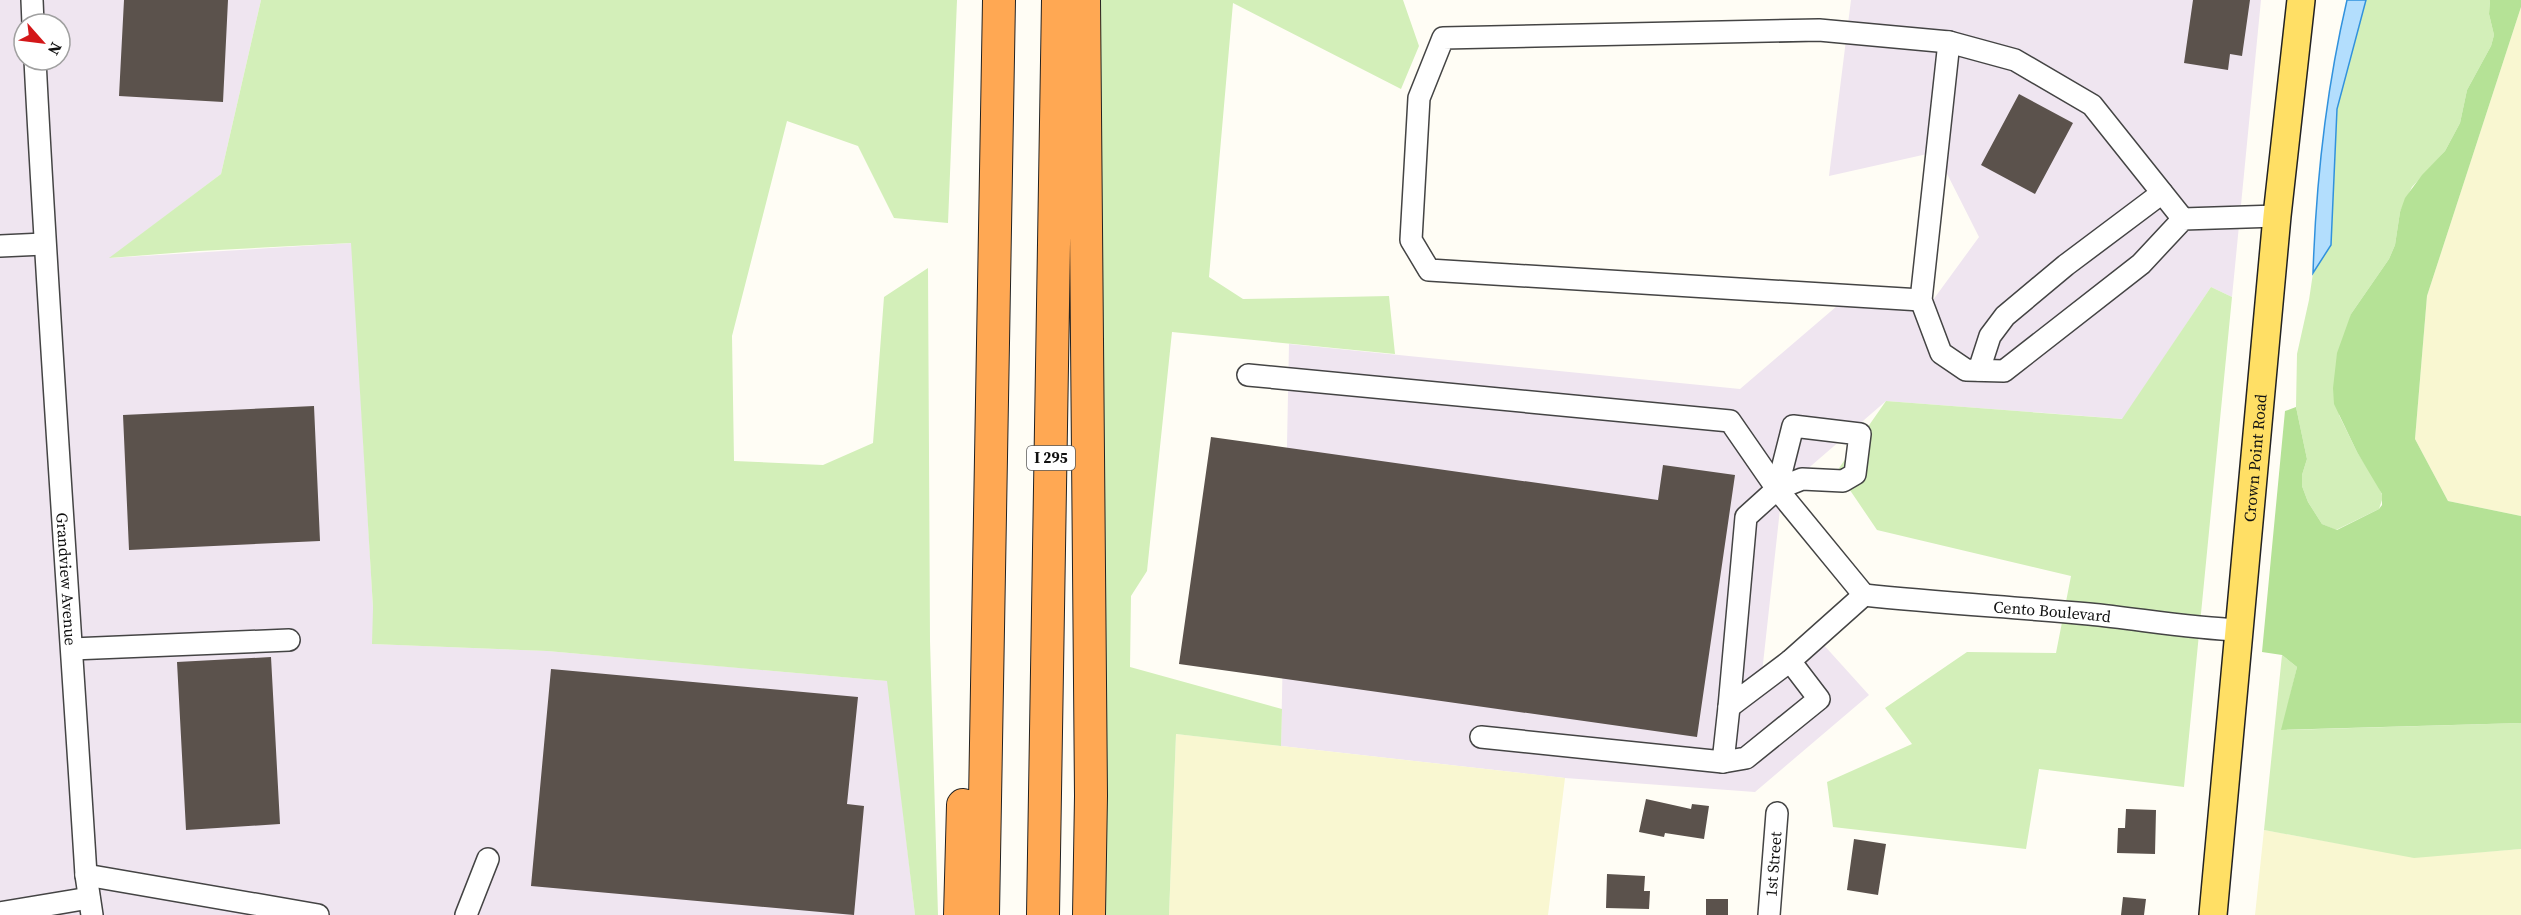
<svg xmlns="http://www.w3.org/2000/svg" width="2521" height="915" font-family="'Source Serif 4',serif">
  <rect width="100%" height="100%" fill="#fffdf5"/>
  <path fill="#efe5f0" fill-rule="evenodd" d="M0,0h261l-40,174 -111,84 242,-15 21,365v36l174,7 341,30 27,234h-915zM24,24h36v36h-36z
    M1851,0h410l-29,297 -21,-10 -88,132 -237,-18 -104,90 -22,200 62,-48 47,52 -114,97 -190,-14 -284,-32 8,-402 451,45 97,-83 88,5 54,-74 -43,-85 -107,24z"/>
  <path fill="#f9f7d1" d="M2521,7v509l-73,-15 -33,-62 12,-143z
    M1176,734l389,44 -17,137h-379z
    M2264,830l150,27 107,-8v66h-266z"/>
  <path fill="#d3efb9" d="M261,0h696l-9,223 -54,-5 -36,-72 -71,-25 -55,215 2,125 89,4 50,-22 11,-146 44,-29 2,373 8,274h-23l-28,-234 -340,-30 -175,-7 1,-36 -22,-365 -152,8 -90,7 112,-84z
    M1100,0h303l16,46 -18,43 -168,-86 -24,274 34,22 146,-3 6,58 -223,-22 -25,239 -16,25 -1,71 152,42 -1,37 -105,-12 -7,181h-67z
    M2366,0h124l-1,14 5,21 -3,11 -24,44 -7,33 -15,28 -33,36 -12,25 -5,33 -6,14 -38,55 -12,101 18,37 21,33 5,12 -4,12 -43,21 -14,-6 -14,-22 -6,-16v-11l5,-16 -11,-52 1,-53 12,-54 4,-27 18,-28 6,-136z
    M2211,287l21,10 -48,490 -145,-18 -13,80 -193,-22 -6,-45 85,-38 -27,-36 82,-56 89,1 15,-77 -194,-46 -40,-59 49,-70 236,18z
    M2282,655l15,12 -15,63 239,-7v126l-107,9 -150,-28z"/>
  <path fill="#b5e296" d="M2490,0h31v7l-94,289 -12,143 33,62 73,15v207l-240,7 16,-63 -15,-12 -20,-3 23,-241 11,-4 11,52 -5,16v11l6,16 14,22 15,6 42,-21 3,-4v-11l-25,-42 -23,-48 -1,-16 4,-35 14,-39 38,-55 6,-14 5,-33 5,-14 17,-23 23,-24 15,-28 7,-33 24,-44 3,-11 -5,-21z"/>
  <path fill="#b3defd" stroke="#3192dd" stroke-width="1.5" d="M2347,0h19l-29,109 -6,136 -18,28c3,-92 13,-183 34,-273z"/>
  <path fill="#5b524c" d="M124,0h104l-5,102 -104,-6z
    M2193,0h57l-8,56 -12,-2 -2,16 -44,-7z
    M2019,94l54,29 -38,71 -54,-29z
    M314,406l6,135 -191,9 -6,-135z
    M1211,437l447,63 5,-35 72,10 -38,262 -518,-73z
    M271,657l9,167 -94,6 -9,-168z
    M551,669l307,28 -11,107 17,2 -10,109 -323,-29z
    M1646,799l45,10 1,-5 17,2 -5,33 -39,-6 -1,4 -25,-5z
    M2126,809l30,1 -1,44 -38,-1 1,-25h7z
    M1854,839l32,5 -8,51 -31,-5z
    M1607,874l38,2 -1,15h6l-1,18 -43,-1z
    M2123,897l23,2 -2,16h-23z
    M1706,899h22v16h-22z"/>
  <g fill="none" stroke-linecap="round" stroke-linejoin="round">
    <g stroke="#444" stroke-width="24">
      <g id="minor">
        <path d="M32,0l1,24"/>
        <path id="s1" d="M35,60c14,272 34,543 51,815l6,40"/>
        <path d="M2183,219l-91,-114 -77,-45 -66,-18 -28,258 20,53 25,17 38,1 137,-107 42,-45 94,-3"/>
        <path d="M0,246l44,-2"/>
        <path d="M1921,300l-492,-30 -18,-30 8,-142 24,-60 376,-8 130,12"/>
        <path d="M1979,370l11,-34 15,-20 61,-51 96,-72"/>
        <path d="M1248,375l482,46 47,68 87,106"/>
        <path d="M1777,489l16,-63 67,8 -5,40 -12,7 -41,-2 -25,10 -31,28 -17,190 61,-46 74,-66"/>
        <path id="s2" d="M1864,595c75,8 150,12 225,19 50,5 100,14 150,16"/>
        <path d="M72,649l217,-9"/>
        <path d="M1481,737l242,25 6,-55"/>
        <path d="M1723,762l23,-4 73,-59 -29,-38"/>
        <path d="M86,875l232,40"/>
        <path d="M0,913l89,-15"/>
        <path d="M466,915l22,-56"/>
        <path id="s3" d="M1769,915l8,-102"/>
      </g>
    </g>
    <g stroke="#222" stroke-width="30">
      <g id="major">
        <path id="s4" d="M2213,915l64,-699 24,-216"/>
      </g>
    </g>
    <g stroke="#222" stroke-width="34">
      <path id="highway" d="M1084,0l7,796 -2,119
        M960,915l3,-110
        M983,915l16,-915
        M1043,915l15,-915"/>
    </g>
    <use href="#minor" stroke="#fff" stroke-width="21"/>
    <use href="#major" stroke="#ffdf65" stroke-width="27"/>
    <use href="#highway" stroke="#ffa853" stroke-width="32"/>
  </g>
  <g text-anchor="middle" stroke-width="6" stroke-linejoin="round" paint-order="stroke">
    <rect fill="#fff" stroke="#585858" stroke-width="1.5" x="1027" y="446" width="48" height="24" rx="4.5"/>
    <g font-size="15" font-weight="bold" fill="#111">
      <text x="1051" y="463">I 295</text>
    </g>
    <g font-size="16" fill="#111" stroke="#fff">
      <text dy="6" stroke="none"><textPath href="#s4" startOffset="459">Crown Point Road</textPath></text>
      <text dy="6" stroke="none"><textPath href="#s1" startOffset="520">Grandview Avenue</textPath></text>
      <text dy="6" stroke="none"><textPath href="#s2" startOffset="189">Cento Boulevard</textPath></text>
      <text dy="6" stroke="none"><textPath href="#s3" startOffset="51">1st Street</textPath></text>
    </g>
  </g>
  <g transform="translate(42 42) rotate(118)"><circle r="28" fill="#ffffff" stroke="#a0a0a0" stroke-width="1.5"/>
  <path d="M0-4.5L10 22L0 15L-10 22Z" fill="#d31719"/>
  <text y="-9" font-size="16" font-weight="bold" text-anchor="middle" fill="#111111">N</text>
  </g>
</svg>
